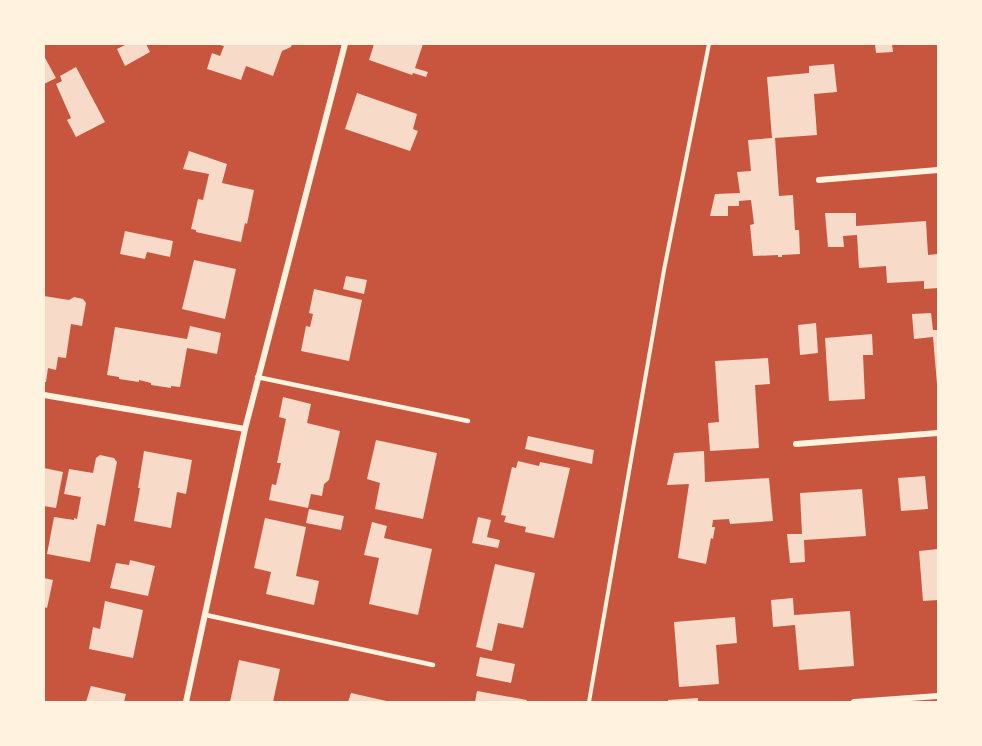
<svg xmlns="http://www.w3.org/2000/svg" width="982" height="746" font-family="'Fira Sans Condensed',sans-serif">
  <rect width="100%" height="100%" fill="#c8553d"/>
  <path fill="#f7dbc8" d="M127,44h19l4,8 -25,14 -8,-17z
    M216,44h76l-1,3 -9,4 -9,25 -27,-10 -5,14 -34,-11 5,-16 8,3 4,-10z
    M374,44h49l-8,24 13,4 -2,5 -13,-4 -1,2 -43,-15z
    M875,44h17l1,8 -17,1z
    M44,56l12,22 -12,6z
    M834,64l3,28 -23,2 3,41 -42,3 4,58 14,-1 2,35h4l1,24 -18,1v2h-4v-2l-25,1 -3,-31 4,-1 -3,-24 -12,1v5h-11v10h-18l5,-22 25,-1 -3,-21 14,-1 -3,-31 24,-2 -5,-61 42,-4v-7z
    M76,67l29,55 -29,15 -9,-17 4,-2 -15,-34 6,-3 -2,-5z
    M357,93l60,21 -4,15 5,2 -8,20 -65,-22z
    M189,151l38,13 -5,19 32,7 -7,34 -2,-1 -4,19 -45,-10v-2l-5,-1 7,-30 5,1 6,-26 -26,-5z
    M825,213h31v13l70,-5 2,34 10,-1v34l-14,1v-8l-37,2 -1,-17 -27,2 -2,-33 -14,1 1,11h-16z
    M125,231l48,10 -3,16 -23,-5 -2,7 -25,-5z
    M194,260l42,9 -11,50 -43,-10z
    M346,276l21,4 -3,14 -21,-5z
    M314,289l48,11 -13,61 -48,-10 5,-25 4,1 3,-13 -4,-1z
    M44,296l25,4 5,-3 9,2 3,4 -4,23 -11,-2 -5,34 -8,-1 -2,13 -8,-2 -2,14h-2z
    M931,313l2,17h5v54h-1l-4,-47 -19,2 -2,-25z
    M816,323l2,30 -18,2 -2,-30z
    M190,326l31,7 -4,21 -30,-6 -7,39 -9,-1v2l-20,-3v-2l-12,-3v2l-20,-3v-2l-12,-2 8,-48 72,12z
    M872,334l1,21h-10l2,44 -36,2 -4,-63z
    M768,358l2,26 -15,1 4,63 -49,3 -2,-28 11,-1 -4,-61z
    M283,397l28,7 -4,19 33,8 -11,49 -5,4 -2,12 -11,-2 -3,14 -39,-8 3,-16 4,1 5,-22h-4l9,-44 -7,-2z
    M528,436l66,14 -2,14 -67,-15z
    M376,440l61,13 -14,66 -48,-10 5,-26 -13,-4z
    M144,451l48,9 -6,34 -9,-2 -6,36 -37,-7 6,-33h-2z
    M704,451l1,31 64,-4 4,43 -43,3 -1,-5 -16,1 -1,7h3l-2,12 -2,-1 -5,26 -28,-6 11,-74 -22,1 7,-32z
    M100,455l14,3 3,4 -12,64 -8,-2 -7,38 -43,-8 7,-37 20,3v-2l3,1 4,-22 -17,-3 5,-25 24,4 3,-15z
    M518,461l21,5 1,-4 30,6 -16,70 -29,-6 1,-5 -22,-5 2,-6 -5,-1 11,-48 4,1z
    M44,468l19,4 -7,36 -12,-2z
    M925,476l3,33 -27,2 -3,-33z
    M862,489l4,47 -62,4 1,22 -15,1 -3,-29h15l-2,-41z
    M309,509l35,7 -3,14 -35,-7z
    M478,517l13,3 -4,17 13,3 -2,8 -26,-5z
    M265,518l41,9 -10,49 23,5 -5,24 -48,-11 5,-22 -17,-4z
    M372,522l15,4 -3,12 48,11 -14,66 -49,-11 10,-46 -15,-3z
    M938,549v51l-15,1 -4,-50z
    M130,560l25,6 -7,30 -38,-8 6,-25 13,2z
    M495,564l40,9 -12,55 -25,-5 -6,28 -16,-4z
    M44,578l9,2 -6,28 -3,-1z
    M793,598l1,17 56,-4 4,55 -55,4 -4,-45 -22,2 -2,-27z
    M105,601l38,9 -10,48 -44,-9 4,-22 7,2z
    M735,617l2,26 -21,2 3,39 -40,3 -5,-65z
    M480,657l35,7 -4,19 -35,-7z
    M239,660l41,9 -7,33h-43z
    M91,686l35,8 -2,8h-38z
    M477,691l50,9 -1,2h-51z
    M351,693l40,9h-43z
    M698,698v4h-30v-2z"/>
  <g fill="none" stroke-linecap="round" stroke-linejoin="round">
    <path stroke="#fff3e0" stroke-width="4" d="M589,702l75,-432 45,-226"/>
    <path stroke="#fff3e0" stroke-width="4.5" d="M257,377l211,44
      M206,615l227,50"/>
    <path stroke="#fff3e0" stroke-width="6" d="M819,180l119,-10
      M44,395l201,34
      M796,444l142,-11
      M186,702l59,-273 100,-385
      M854,702l84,-6"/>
  </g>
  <rect width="982" height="746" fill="none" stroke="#fff3e0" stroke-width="90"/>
</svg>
